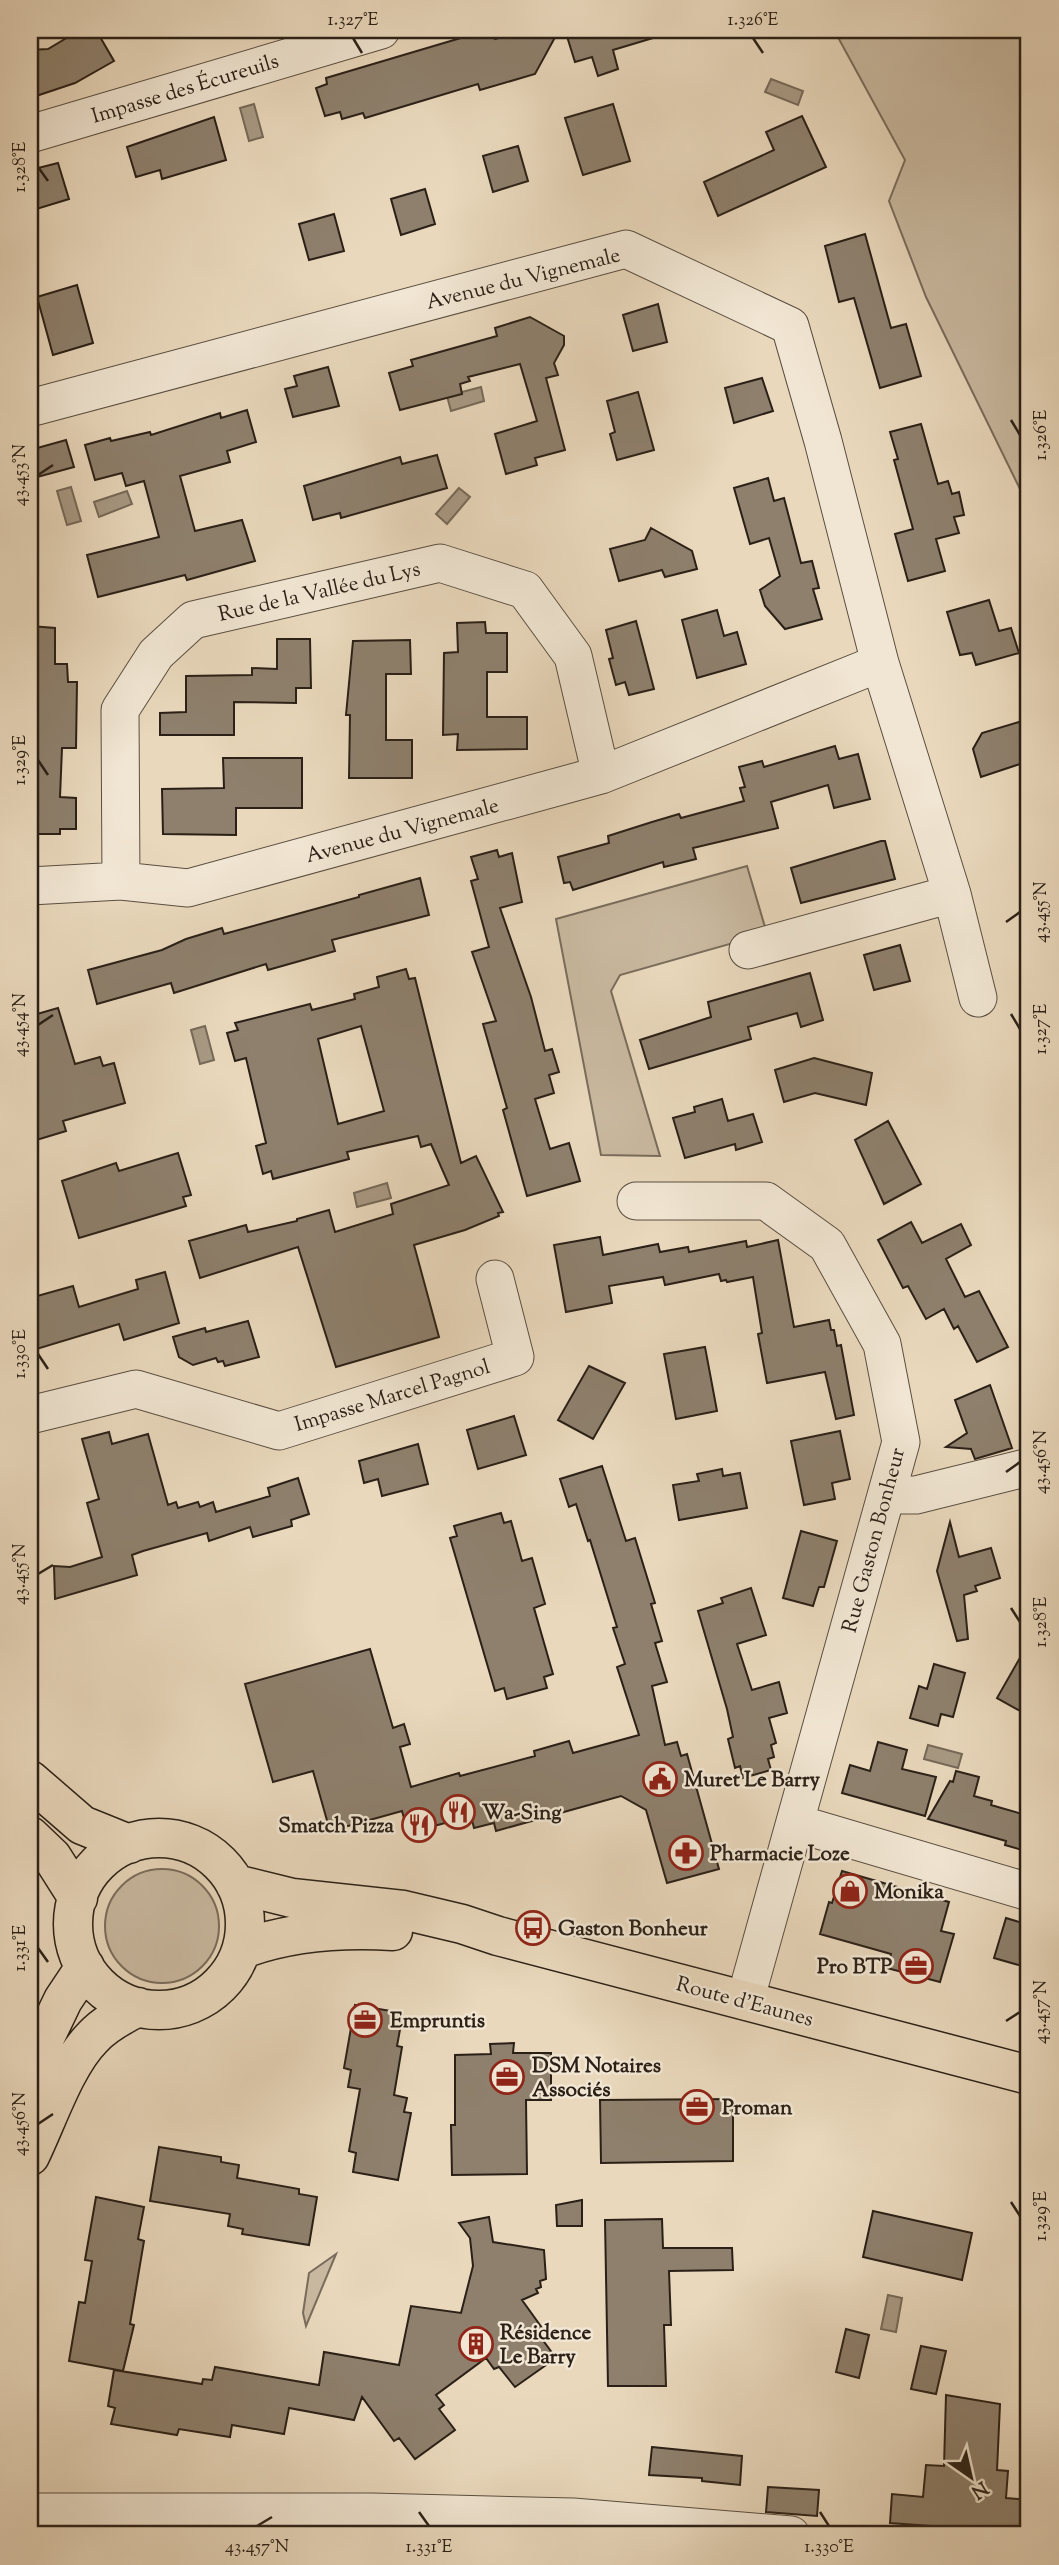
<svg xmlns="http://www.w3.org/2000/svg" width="1059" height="2565" font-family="'Sorts Mill Goudy',serif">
  <rect width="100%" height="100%" fill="#e9d8bc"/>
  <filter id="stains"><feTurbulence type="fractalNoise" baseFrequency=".00286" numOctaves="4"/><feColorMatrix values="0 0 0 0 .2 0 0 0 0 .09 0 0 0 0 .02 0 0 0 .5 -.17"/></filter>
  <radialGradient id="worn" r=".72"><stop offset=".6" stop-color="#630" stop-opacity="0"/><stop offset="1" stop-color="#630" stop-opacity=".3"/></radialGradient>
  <path fill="#c9b9a0" stroke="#7a6c5c" stroke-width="2" d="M834,30h195v487l-9,-28 -94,-192 -37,-96 16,-41z
    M747,866l18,61 14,3 -159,45 -9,16 49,165 -59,-1 -45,-236z
    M105 1926a57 57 0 1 1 114 0a57 57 0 1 1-114 0Z
    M336,2254l-30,72 -3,-13 6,-40z"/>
  <path fill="#a89984" stroke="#766958" stroke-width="2" d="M771,79l32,12 -5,14 -33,-13z
    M254,104l9,33 -14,4 -9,-33z
    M481,387l3,14 -33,10 -4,-15z
    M71,487l10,34 -14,4 -10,-34z
    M459,488l11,9 -23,27 -11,-10z
    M127,491l5,13 -33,13 -5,-15z
    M205,1026l9,34 -14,4 -9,-34z
    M387,1183l4,15 -34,9 -3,-14z
    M928,1745l34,9 -4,14 -34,-9z
    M888,2295l14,3 -6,34 -15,-3z"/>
  <path fill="#8e806d" stroke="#2b2017" stroke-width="2" fill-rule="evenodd" d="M80,30h16l18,31 -39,22 -45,15v-48l18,-1z
    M462,30h30l3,9 33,-9h31l-24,44 -55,16 -2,-6 -113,34 -2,-5 -21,6 -2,-7 -15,4 -9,-28 11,-4 -1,-6 138,-41z
    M565,30h97l1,5 -50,15 5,19 -20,7 -6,-19 -17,5z
    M613,104l17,57 -47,14 -18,-57z
    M802,116l24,51 -108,49 -14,-34 70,-32 -8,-18z
    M214,117l12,43 -64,19 -2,-9 -24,7 -9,-30z
    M518,146l10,35 -35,11 -10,-36z
    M58,163l11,36 -39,12v-41z
    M425,189l10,35 -34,11 -10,-36z
    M334,214l10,37 -35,9 -10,-36z
    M865,234l26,94 15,-4 15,52 -41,12 -26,-90 -15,4 -14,-56z
    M77,285l16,58 -40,12 -16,-58z
    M658,304l9,38 -34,9 -10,-36z
    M530,317l34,19v9l-10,18 4,12 -12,3 19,72 -30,8 2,7 -31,9 -11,-40 42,-13 -17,-57 -52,13 2,4 -10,3 2,10 -62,16 -11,-37 24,-7 -2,-6 86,-24 -2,-8z
    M328,367l11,39 -46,11 -8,-28 12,-3 -3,-10z
    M762,378l11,33 -39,12 -9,-35z
    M638,392l16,58 -37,10 -7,-26 5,-2 -8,-31z
    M247,410l9,32 -29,9 3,11 -50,14 15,55 47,-11 13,41 -68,19 -2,-5 -87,22 -11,-42 72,-18 -15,-56 -18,5 -4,-13 -27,7 -10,-35 25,-7 1,3 39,-9 1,3 69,-22 1,5z
    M921,424l17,60 10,-3 4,13 7,-2 5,23 -10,2 5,16 -23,6 9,32 -37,10 -13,-47 18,-5 -19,-69 4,-1 -8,-27z
    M66,440l8,27 -44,12v-29z
    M437,455l10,33 -106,30 -1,-5 -27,7 -9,-34 96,-29 2,7z
    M768,478l6,23 10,-3 17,65 11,-2 7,27 -6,1 9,30 -37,10 -20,-23 -5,-16 20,-14 -11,-38 -19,6 -16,-56z
    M651,528l41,23 5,18 -32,8 -3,-7 -43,11 -9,-32 35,-9z
    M989,600l10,31 12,-3 8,25 -43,12 -4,-12 -12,2 -13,-43z
    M717,610l7,26 13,-4 9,32 -49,14 -15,-58z
    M636,621l18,68 -25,6 -4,-13 -9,3 -7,-26 4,-1 -7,-28z
    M485,622l1,11h21v39h-20v45h40v32l-70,1 1,-16 -15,1 1,-82 14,-1 -1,-29z
    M30,626l25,2v36h12l1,18h9l-1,66h-14l-2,49 16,1v31h-16v5h-30v-105h8v-64l-8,-1z
    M277,639h33l1,49h-15v15l-62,-1v33h-74v-22l26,-1v-36l66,-1v-7l25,1z
    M410,640l1,34h-25v66h26v38h-63l1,-63h-4l7,-74z
    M1029,719v42l-48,16 -8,-28 9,-16z
    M835,746l4,13 19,-5 12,45 -36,9 -6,-23 -57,17 7,26 -85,20 3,11 -32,8 -1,-5 -90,28 -3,-8 -6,1 -6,-26 51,-14 -1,-7 44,-14 27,-8 2,4 63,-17 -4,-13 5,-1 -6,-20 23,-6 2,6z
    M223,758h79v50h-66v27l-73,-1 -1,-45 62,-1z
    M881,841h4l10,38 -94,24 -10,-35z
    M497,850l2,7 13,-4 10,49 -22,6 31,89 14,54 7,-2 7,23 -10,3 5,18 -19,6 15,50 19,-6 11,38 -53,15 -24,-86 4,-2 -24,-84 13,-3 -24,-69 17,-5 -18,-66 7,-2 -7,-22z
    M420,878l9,37 -97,25 3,11 -67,19 -2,-6 -92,29 -3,-10 -74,21 -9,-34 74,-20 24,-11 36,-11 2,6 135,-37v-2z
    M900,945l10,36 -36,9 -10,-35z
    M406,969l3,10 6,-1 46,185 15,-7 27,56 -5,1 1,3 -34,14 -51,15 25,92 -103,30 -38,-120 -98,31 -11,-37 57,-16 2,7 49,-11v-2l32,-9 6,22 58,-18 -2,-10 58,-19 -18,-41 -10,3 -3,-11 -71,16 2,7 -76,20 -2,-8 -8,3 -7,-28 10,-3 -20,-85 -11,3 -8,-28 11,-3 -3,-7 75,-19 2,6 43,-11 -1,-5 25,-7 -2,-10zM361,1026l23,85 -46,13 -20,-85z
    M810,973l13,47 -22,7 -4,-14 -49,14 3,12 -102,30 -9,-29 71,-23 -3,-15z
    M58,1008l17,56 25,-7 3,9 11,-3 11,40 -62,18 3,10 -36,11v-126z
    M814,1058l58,15 -6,32 -51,-12 -31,9 -9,-32z
    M722,1099l6,22 25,-7 9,28 -26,8 -1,-6 -50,14 -12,-40 22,-6 -1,-5z
    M888,1121l33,63 -37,20 -29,-64z
    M178,1153l13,42 -8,2 3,9 -107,32 -17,-57 54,-18 3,8z
    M911,1222l11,21 39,-19 10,21 -25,14 19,38 14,-6 29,56 -31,15 -19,-36 -4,3 -10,-20 -18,10 -18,-33 -5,2 -25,-48z
    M600,1237l3,18 55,-11 2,8 28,-5 1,5 57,-11 1,6 31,-7 16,87 35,-7 2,10h3l3,16 4,-1 13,70 -18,4 -11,-47 -58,11 -9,-49 4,-1 -9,-56 -26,5 -1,-2 -5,1 -2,-7 -54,11 -2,-8 -54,9 3,17 -46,9 -12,-67z
    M165,1272l14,51 -55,17 -5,-16 -89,27v-53l43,-12 6,21 59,-18 -2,-9z
    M248,1321l11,36 -34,9 -2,-5 -5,1 -2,-4 -23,7 -14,-8 -6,-20 32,-9 1,4z
    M705,1347l12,64 -41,8 -12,-65z
    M589,1366l36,17 -32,56 -35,-19z
    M990,1385l22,63 -37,11 -4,-10 -25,-2 21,-14 -12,-33z
    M514,1416l12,39 -48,14 -11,-39z
    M840,1431l10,48 -18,4 3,16 -31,6 -13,-64z
    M109,1432l3,12 36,-10 20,71 8,-3 2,6 20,-6 2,5 13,-5 3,10 54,-16 -2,-8 30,-10 11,36 -18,6 1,6 -39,11 -3,-10 -41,14 -2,-8 -64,18 -11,4 5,20 -82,24 -1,-33 16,1 32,-10 -15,-54 12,-4 -17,-60z
    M418,1444l10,40 -46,12 -4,-17 -14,4 -5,-22z
    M602,1466l24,75 9,-3 20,65 -4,1 11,37 -7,2 12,39 -15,4 13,59 12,-3 4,14 6,-2 32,115 -52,14 -21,-73 -25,-14 -125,35 -2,-8 -20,5 -3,-12 -63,17 -6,-22 -72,20 -17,-60 -40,11 -28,-98 125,-35 23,79 11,-4 6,20 -10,3 11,40 48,-14 1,3 75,-20 -1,-5 35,-10 4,12 66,-18 -22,-68 8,-3 -12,-36 4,-1 -27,-87 -2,1 -12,-37 -7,3 -9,-28z
    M722,1469l1,7 17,-3 7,35 -68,12 -6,-35 26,-4 -2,-7z
    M501,1513l3,10 7,-2 11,40 10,-3 13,46 -11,4 19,66 -9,3 3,11 -40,11 -3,-11 -9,3 -45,-153 7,-2 -3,-10z
    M950,1522l9,35 32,-9 9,30 -25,8 2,5 -13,4 4,44 -11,2 -20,-70z
    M801,1531l36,10 -13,46h-5l-6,19 -30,-8z
    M751,1588l15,47 -29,9 15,46 27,-8 8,31 -18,5 7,25 -5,2 3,12 -6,2 3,11 -28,8 -3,-12 -5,2 -7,-29 5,-2 -6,-28 -29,-98 25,-8 -2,-5z
    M1029,1642v74l-32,-18z
    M934,1664l31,9 -12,44 -12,-3 -3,12 -28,-8 9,-32 8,3z
    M878,1742l29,8 -5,19 34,8 -11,39 -83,-23 8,-28 20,6z
    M956,1771l23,6 -5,19 18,5 -1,4 38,11v36l-24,-7 1,-4 -78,-22 22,-38 3,1z
    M842,1871l107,31 -8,29 13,3 -14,48 -53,-14 4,-14 -71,-20 9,-32 3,1z
    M1006,1918l23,7v43l-35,-10z
    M355,2005l48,8 -6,33 5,1 -8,48 13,3 -3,14 7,1 -13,67 -45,-8 3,-19 -7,-2 11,-62 -12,-2 3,-17 -7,-2z
    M514,2043l-1,10h38v47h-25l1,74 -75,1 -1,-50h4v-70l36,-1 -1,-10z
    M733,2099v62l-132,2 -1,-63z
    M159,2147l62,10v5l18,3 -2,13 62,11v5l18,3 -8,48 -67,-11 1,-5 -15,-3 2,-12 -80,-13z
    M96,2197l48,10 -6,32 6,2 -14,83 4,1 -11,46 -54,-10 10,-59 6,1 7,-42 -7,-1z
    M582,2200v26h-25l-1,-21z
    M873,2211l99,22 -10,47 -99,-23z
    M489,2217l4,25 51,8 2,29 -6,2 1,6 -5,2 2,4 -16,7 28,39h-8l14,19 -41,29 -16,-20 -5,2 -8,-11 -50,37 8,10 -5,4 16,21 -40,29 -16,-21 -5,3 -32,-44 -8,23 -65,-12 -5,26 -52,-9 -2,12 -51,-8 -2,6 -66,-11 4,-16 -7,-2 6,-36 88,14 1,-5 9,1 3,-13 104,18 5,-33 75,13 12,-59 50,7 12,-47 -3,-28 -11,-15z
    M662,2219l1,29h69l1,22 -64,1 2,54h-7l2,61h-58l-3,-166z
    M846,2329l23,6 -10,43 -23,-6z
    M921,2346l25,5 -10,43 -25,-5z
    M946,2395l54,9 -3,66 11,1 -2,27 23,2v33l-139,-10 2,-29 31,3 3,-32 18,1z
    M652,2447l90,9 -2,29 -38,-4v-3l-53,-3z
    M768,2487l51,3 -2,26 -51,-4z"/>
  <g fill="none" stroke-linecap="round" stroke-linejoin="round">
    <g stroke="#5a4e40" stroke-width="39">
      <path id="minor" d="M30,134l351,-104
        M30,408l596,-159 164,77 33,115 57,222 72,231 26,104
        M121,881l-1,-171 36,-56 37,-34 247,-57 85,27 48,66 28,119
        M30,886l91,-5 67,7 413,-113 279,-112
        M748,950l204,-56
        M636,1201h130l61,44 55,99 19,98 -156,559
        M30,1415l106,-26 143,42 236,-74 -20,-78
        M887,1495h29l113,-28
        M795,1823l234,69
        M30,2512h342l201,5 218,18"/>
    </g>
    <g stroke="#2b2017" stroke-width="41">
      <path id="major" d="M30,1780l52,45 47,19
        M30,1836l22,21 26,41
        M73 1924a86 86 0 1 1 172 0a86 86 0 1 1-172 0Z
        M235,1884l57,14 111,12 59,14 36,12 531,139
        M243,1949c48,-18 99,-21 150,-18
        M30,2087l10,-39 23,-48 22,-33
        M30,2156c18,-37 35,-91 63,-119 12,-13 29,-22 45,-30"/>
    </g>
    <use href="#minor" stroke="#f1e6d3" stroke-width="37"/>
    <use href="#major" stroke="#e9d8bc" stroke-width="38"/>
  </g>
  <path fill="none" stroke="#2b2017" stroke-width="2.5" d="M353,38l9,15M753,38l10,15M38,167l10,14M1011,420l9,15M38,475l15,-10M38,760l10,15M1006,922l14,-10M1011,1014l9,15M38,1025l15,-10M38,1354l10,15M1006,1472l14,-10M38,1574l15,-9M1011,1608l9,14M38,1948l10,14M1006,2021l14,-9M38,2124l15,-10M1011,2202l9,14M419,2512l10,14M820,2512l9,14M257,2526l15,-9"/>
  <defs>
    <g id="civic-ring" transform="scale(1.75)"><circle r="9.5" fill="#f1e6d3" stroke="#8f2418" stroke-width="1.5"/><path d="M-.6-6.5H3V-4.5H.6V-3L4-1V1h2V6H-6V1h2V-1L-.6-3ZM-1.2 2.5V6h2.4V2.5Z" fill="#8f2418"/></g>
    <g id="restaurant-ring" transform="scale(1.75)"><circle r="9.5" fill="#f1e6d3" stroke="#8f2418" stroke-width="1.5"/><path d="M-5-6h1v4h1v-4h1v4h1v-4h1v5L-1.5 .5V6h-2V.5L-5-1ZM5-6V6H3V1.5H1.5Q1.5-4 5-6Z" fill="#8f2418"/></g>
    <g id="pharmacy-ring" transform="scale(1.75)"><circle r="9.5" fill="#f1e6d3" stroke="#8f2418" stroke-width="1.5"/><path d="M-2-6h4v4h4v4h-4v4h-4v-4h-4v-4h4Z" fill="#8f2418"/></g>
    <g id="shop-ring" transform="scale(1.75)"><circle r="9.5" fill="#f1e6d3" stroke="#8f2418" stroke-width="1.5"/><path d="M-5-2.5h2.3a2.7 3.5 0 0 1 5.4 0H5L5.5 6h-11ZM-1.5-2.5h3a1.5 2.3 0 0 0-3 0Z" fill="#8f2418"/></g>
    <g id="bus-ring" transform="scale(1.75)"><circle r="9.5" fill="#f1e6d3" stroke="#8f2418" stroke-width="1.5"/><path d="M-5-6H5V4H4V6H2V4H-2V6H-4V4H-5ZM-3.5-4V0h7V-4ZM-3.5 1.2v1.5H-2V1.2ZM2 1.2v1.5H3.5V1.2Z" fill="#8f2418"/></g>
    <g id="office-ring" transform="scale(1.75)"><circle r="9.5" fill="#f1e6d3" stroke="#8f2418" stroke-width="1.5"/><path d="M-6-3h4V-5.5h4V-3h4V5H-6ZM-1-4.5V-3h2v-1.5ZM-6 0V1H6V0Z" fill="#8f2418"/></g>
    <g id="building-ring" transform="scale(1.75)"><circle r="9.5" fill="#f1e6d3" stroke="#8f2418" stroke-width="1.5"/><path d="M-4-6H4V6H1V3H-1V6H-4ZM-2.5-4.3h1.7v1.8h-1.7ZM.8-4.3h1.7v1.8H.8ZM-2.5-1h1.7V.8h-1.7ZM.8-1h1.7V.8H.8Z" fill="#8f2418"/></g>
  </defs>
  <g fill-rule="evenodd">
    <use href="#civic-ring" x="660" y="1779"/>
    <use href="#restaurant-ring" x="458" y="1812"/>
    <use href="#restaurant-ring" x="419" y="1825"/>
    <use href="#pharmacy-ring" x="686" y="1853"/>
    <use href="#shop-ring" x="850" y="1891"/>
    <use href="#bus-ring" x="533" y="1928"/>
    <use href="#office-ring" x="916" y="1966"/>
    <use href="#office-ring" x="365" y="2020"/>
    <use href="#office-ring" x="507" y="2077"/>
    <use href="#office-ring" x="697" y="2107"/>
    <use href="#building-ring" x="476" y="2344"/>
  </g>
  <g text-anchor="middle" stroke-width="5" stroke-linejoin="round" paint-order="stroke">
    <g font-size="21" fill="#2b2017" stroke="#f1e6d3">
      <text transform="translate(185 88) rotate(-17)" y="7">Impasse des Écureuils</text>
      <text transform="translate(523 278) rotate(-14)" y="7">Avenue du Vignemale</text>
      <text transform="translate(319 591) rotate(-13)" y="7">Rue de la Vallée du Lys</text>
      <text transform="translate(402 830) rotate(-15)" y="7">Avenue du Vignemale</text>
      <text transform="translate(392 1395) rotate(-17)" y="7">Impasse Marcel Pagnol</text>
      <text transform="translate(873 1540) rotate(-75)" y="7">Rue Gaston Bonheur</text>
      <text transform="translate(745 2001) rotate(15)" y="7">Route d'Eaunes</text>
    </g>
    <g font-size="21" font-weight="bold" fill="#2b2017" stroke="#f1e6d3" text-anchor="start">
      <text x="684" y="1786">Muret Le Barry</text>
      <text x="482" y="1819">Wa-Sing</text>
      <text x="394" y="1832" text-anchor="end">Smatch Pizza</text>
      <text x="710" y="1860">Pharmacie Loze</text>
      <text x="874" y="1898">Monika</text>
      <text x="558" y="1935">Gaston Bonheur</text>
      <text x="892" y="1973" text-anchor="end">Pro BTP</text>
      <text x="390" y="2027">Empruntis</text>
      <text x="532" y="2072">DSM Notaires<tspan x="532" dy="24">Associés</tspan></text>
      <text x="722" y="2114">Proman</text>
      <text x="500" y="2339">Résidence<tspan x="500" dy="24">Le Barry</tspan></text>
    </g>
  </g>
  <rect width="1059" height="2565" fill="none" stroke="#e9d8bc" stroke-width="77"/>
  <g transform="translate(971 2477) rotate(146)" stroke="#f1e6d3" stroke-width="5" paint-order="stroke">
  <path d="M0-5L12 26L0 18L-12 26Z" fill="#2b2017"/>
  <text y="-10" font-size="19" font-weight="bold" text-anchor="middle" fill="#2b2017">N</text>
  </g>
  <rect x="38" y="38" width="982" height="2488" fill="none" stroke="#2b2017" stroke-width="2.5"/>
  <g font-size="18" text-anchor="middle" fill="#2b2017">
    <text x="353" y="25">1.327°E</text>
    <text x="753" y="25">1.326°E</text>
    <text transform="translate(19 167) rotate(-90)" y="6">1.328°E</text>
    <text transform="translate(1040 435) rotate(-90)" y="6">1.326°E</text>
    <text transform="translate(19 475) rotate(-90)" y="6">43.453°N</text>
    <text transform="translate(19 760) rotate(-90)" y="6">1.329°E</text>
    <text transform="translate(1040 912) rotate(-90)" y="6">43.455°N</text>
    <text transform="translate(19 1025) rotate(-90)" y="6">43.454°N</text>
    <text transform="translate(1040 1029) rotate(-90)" y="6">1.327°E</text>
    <text transform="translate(19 1354) rotate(-90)" y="6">1.330°E</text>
    <text transform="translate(1040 1462) rotate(-90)" y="6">43.456°N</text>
    <text transform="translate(19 1574) rotate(-90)" y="6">43.455°N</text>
    <text transform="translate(1040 1622) rotate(-90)" y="6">1.328°E</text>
    <text transform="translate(19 1948) rotate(-90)" y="6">1.331°E</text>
    <text transform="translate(1040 2012) rotate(-90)" y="6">43.457°N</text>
    <text transform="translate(19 2124) rotate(-90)" y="6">43.456°N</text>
    <text transform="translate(1040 2216) rotate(-90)" y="6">1.329°E</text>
    <text x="257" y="2552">43.457°N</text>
    <text x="429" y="2552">1.331°E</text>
    <text x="829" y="2552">1.330°E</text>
  </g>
  <rect width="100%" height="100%" filter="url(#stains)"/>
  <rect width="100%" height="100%" fill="url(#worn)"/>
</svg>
